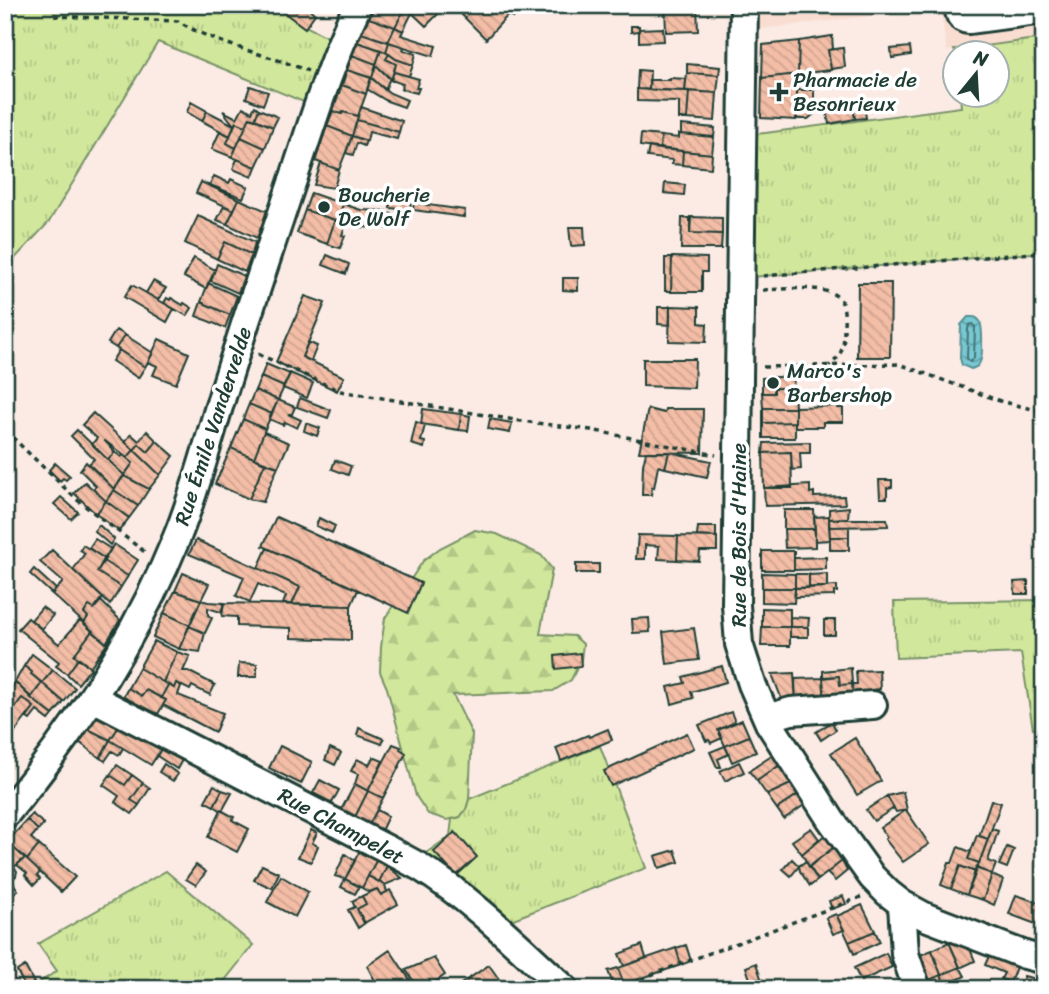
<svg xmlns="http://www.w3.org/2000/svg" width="1049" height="994" font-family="Sriracha,sans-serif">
  <defs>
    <pattern id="grass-tufts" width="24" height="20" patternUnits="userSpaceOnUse" patternTransform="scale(1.75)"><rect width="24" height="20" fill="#d1e79c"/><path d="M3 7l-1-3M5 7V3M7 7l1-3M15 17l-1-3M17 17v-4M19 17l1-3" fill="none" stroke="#b3c787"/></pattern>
    <pattern id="forest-firs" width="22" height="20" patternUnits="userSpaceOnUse" patternTransform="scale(1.75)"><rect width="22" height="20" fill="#d1e79c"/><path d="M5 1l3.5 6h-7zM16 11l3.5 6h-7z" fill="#b3c787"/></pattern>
    <pattern id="water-waves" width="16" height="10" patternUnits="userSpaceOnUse" patternTransform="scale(1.75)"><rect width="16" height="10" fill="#78c8d3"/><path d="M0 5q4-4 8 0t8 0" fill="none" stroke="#62a4ac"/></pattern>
    <pattern id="building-back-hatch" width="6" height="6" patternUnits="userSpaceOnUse" patternTransform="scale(1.75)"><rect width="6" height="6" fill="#f3bda6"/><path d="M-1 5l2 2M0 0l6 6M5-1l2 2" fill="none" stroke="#d0a390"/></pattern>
  </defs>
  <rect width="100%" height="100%" fill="#fbebe4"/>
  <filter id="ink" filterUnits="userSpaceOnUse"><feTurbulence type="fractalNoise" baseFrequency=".0143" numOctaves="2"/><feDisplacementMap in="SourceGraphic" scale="14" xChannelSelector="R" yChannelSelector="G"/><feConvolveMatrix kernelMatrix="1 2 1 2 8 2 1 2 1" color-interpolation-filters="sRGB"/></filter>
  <g filter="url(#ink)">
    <path fill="#f9ddd1" d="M744,5h300v33l-97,13 -7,-43 -197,23z"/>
    <path fill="url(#grass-tufts)" stroke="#789268" stroke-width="2" d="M5,5h271l29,21 29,14 -23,65 -153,-63 -109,180 -44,47z
      M1044,38v214l-304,26 2,-142 219,-29 -1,-12 36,-1v-42h-41l-1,-2z
      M1044,600v132l-11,-3 -12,-76 -125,5 -2,-56z
      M600,746l46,122 -151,58 -83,-63 38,-27 2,-17 8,-2 6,-8 3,-10z
      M166,871l87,74 -35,44h-189l28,-18 -19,-27z"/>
    <path fill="url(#forest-firs)" stroke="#789268" stroke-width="2" d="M475,530l22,4 44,21 11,14 -12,65 34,2 9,8 -2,16 -10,20 -18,11 -100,4 19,39 -3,65 -3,10 -6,8 -13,3 -19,-6 -12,-18 -29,-108 -7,-16 1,-25 4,-29 38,-57 17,-13z"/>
    <path fill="url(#water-waves)" stroke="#549093" stroke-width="2" d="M968,317c5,0 7,-1 11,3 4,4 4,36 1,42 -2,5 -4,5 -9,7l-9,-4 -2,-7 1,-33z"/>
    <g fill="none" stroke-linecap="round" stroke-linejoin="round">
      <path stroke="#437574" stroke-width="2" d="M972,324l3,3 -1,31 -4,4 -3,-4 1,-29 1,-4z"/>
    </g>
    <path fill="url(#building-back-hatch)" stroke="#1f3d34" stroke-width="2" d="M274,5h15l5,4 3,-4h8l10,9 -10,14z
      M375,5h7l21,7 -8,15 -26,-9z
      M382,5h57l4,4 -17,17 -18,-17 -4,4z
      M452,5h69l1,4 -9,9 -4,-4 -23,25z
      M665,5h32l1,26 -32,1z
      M408,9l4,4 -9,18 -8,-4 8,-15z
      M369,18l26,9 -7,15 -27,-9z
      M631,26h8v3l24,-1 1,13 -25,1v-11l-8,1z
      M395,27l8,4 -2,4 35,11 -3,10 -45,-14z
      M361,33l28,9 -3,10 -29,-10z
      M832,36l1,13 -5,1 3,20 -33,4 1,-33z
      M799,41l-1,33 -36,4 1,-33z
      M357,42l24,8 -5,14 -24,-9z
      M389,42l15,5 -1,3 13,4 -3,11 -17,-6 -10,-7z
      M910,47l1,8 -19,3 -1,-9z
      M843,48l2,19 -14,2 -3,-19z
      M381,50l8,4 -3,5 10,5 -5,16 -15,-15z
      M389,54l7,5 17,6 -4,11 -15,-4 2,-8 -10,-5z
      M352,55l24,9 -4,14 -25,-8z
      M687,64l33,3 -1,8 -32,-2z
      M376,65l14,13 -5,12 -13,-12z
      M347,70l24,8 -5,16 -24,-9z
      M638,70l12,1 -1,19 -12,-1z
      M394,72l25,7 -3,9h3l-2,5 -16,-4 2,-5 -12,-4z
      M687,73l32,2 -2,18 -32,-2z
      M798,74l-2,46 -35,-2 1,-40z
      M371,78l19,15 17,7 -3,7 -17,-6 -20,-12z
      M670,78l16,1 -1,12 -36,-1v-10h21z
      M342,85l24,9 -8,22 -15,-4 -1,2 -9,-3z
      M250,86l18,6 -5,13 -17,-7z
      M637,89l52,2 -2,28h-8v-17l-42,-1z
      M797,90h17v24l-6,5h-11z
      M689,91l28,2 -2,28 -28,-2z
      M191,102l16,9 -5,10 -15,-9z
      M852,102l3,17 -26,5 -3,-18z
      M864,104l2,14 -11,1 -2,-13z
      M255,106l4,3 -4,10 -5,-2 -4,9 -10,-4 -2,3 -11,-14 14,7 6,-11 9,5z
      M361,107l41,14 -3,11 -42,-12z
      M259,109l19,8 -5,10 -18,-8z
      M207,111l27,14 -4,11 -28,-15z
      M333,111l9,3 1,-2 15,4 -6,20 -25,-10z
      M250,117l23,10 -8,21 -24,-11z
      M357,120l42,12 -2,7 -28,-7 -2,9 -15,-5z
      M236,122l10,4 -10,22 -9,-5z
      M681,125l34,3 -1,9 -33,-3z
      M327,126l25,10 -13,34 -24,-9z
      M220,131l10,5 -3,7 9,5 -4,9 -20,-8z
      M641,134l20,2 -1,13 -20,-3z
      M679,134l35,3 -2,17 -52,-5 1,-13 18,2z
      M352,136l14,5 -2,5 -7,-3 -4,12 -7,-2z
      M241,137l24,11 -9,19 -24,-10z
      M649,147l34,4 -1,14 -10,-1 1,-4 -26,-3z
      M683,151l29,3 -1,14 -29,-3z
      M237,159l19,8 -4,10 -19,-8z
      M321,163l18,7 -5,18 -20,-3z
      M214,176l15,7 2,-4 17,8 -5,11 -33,-13z
      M201,182l38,17 -5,11 -38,-17z
      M665,183l20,2 -1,10 -20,-2z
      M311,193l32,11 -6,17 -32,-11z
      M391,197l20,3 -1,10 -20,-2z
      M239,199l28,12 -10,27 -30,-14z
      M414,203l51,7 -1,7 -51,-7z
      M343,204l18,6 25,1v2l7,1 -1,14 -37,-1 -9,-3 -4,11 3,1 -5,12 -13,-4 8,-24 2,1z
      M224,206l10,4 -7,14 -10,-4z
      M305,210l30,10 -8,24 -30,-11z
      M198,216l57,26 -3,13 -27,-13 -8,17 -32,-16z
      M690,217l32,1v16l-32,-1z
      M682,218h9l-1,15 32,1 -1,15h-40z
      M569,227h15l1,18 -14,1z
      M225,242l27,13 -7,17 -28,-13z
      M327,255l22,9 -3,10 -23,-9z
      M672,257l35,1v14h-5v20h-31z
      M194,258l21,12 -9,19 -22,-12z
      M665,258h7l-1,33h-6z
      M217,264l27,12 -6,17 -27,-12z
      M563,278h15v13l-15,-1z
      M153,281l13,7 -8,12 -12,-7z
      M208,283l29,13 -7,19 -29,-13z
      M858,283h33l-1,74h-33z
      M132,285l42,24 -7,13 -43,-25z
      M305,296l20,7 -23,54 42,20 -7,14 -61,-29z
      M167,298l3,2 1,-2 12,7 1,-2 8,5 -5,8 -23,-13z
      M201,302l29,13 -5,13 -29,-12z
      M670,306l29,1v16l8,1 -1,18 -37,-1z
      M658,307h12v18l-12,-1z
      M116,330l9,5 -9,13 -8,-5z
      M125,335l28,18 -8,14 -29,-19z
      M159,339l30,14 -13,31 -23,-9 4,-9 -9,-4z
      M308,342l9,4 -6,15 -9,-4z
      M119,350l26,17 -7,11 -26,-17z
      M643,359h52l-1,29 -51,-2z
      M266,364l24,10 -6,13 -23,-10z
      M290,373l23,10 -6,15 -24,-10z
      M793,376l1,12h-20v5h-12v-15z
      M261,377l23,10 -6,13 -23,-10z
      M774,388h20l1,20h-32l-1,-15h12z
      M255,390l23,10 -6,14 -23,-10z
      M300,398l31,12 -3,8 -31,-11z
      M278,400l17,7 -3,7h-4l13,6 -4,8 -12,-6 -2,3 -14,-6z
      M249,404l23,10 -7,15 -22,-10z
      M838,406v2h5v14h-20v5h-28v-20z
      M763,408h32v14l-32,1z
      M423,409l38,5 -2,16 -38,-6z
      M648,409l16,4 1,-4h38l-1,44 -63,-1z
      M93,413l41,37 -7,8 -23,-18 11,12 -7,8 -16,-16 5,-6 -15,-13z
      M461,414l9,2 -2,15 -9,-1z
      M243,419l22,10 -11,29 -23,-10z
      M490,419l22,4 -2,10 -22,-4z
      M416,422l9,3 -4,16 4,1 -1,6 -13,-4z
      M795,422v16h-32v-15z
      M306,423l14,5 -3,8 -13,-5z
      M77,430l47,45 -10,14 -25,-25 5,-5 -23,-23z
      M147,431l10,10 -9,11 -9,-8 -5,6 -9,-8 6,-8 8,7z
      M264,432l25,11 -11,24 -24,-9z
      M157,441l17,15 -14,19 -26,-25 5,-6 9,8z
      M810,442v11h-10l1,16 -9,1 -1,-18 -28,1 1,-10z
      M231,448l34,15 -16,36 -34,-15z
      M134,450l26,25 -11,14 -25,-13 9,-13 -6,-5z
      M115,452l6,5 2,-2 10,8 -9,12 -16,-15z
      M646,452h23l-4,16 -7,-2 -4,22 -2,-1 -1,8h-9l1,-30z
      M669,452l42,9 -4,16 -42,-9z
      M791,452l1,36h-28l-1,-35z
      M335,460l16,6 -3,9 -16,-6z
      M86,462l28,27 -8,12 -13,-12 3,-3 -16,-16z
      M55,463l15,13 -4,4 -3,-2 -3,3 -11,-11z
      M265,463l13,4 -15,35 -14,-3z
      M124,476l25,13 -11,17 -24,-16z
      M879,480h13v7l-5,1v10h-7z
      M85,482l21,19 -10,13 -22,-21z
      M810,485v8l4,-1v5l30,-1 1,8 -80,2 -1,-18z
      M114,490l24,16 -9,12 -23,-17z
      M61,497l17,15 -7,7 -17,-15z
      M106,501l23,17 -10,13 -23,-17z
      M849,507l-1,11 -19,1v-10z
      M784,510h30l1,19h-31z
      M829,516l1,24 -15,1 -1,-24z
      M276,517l145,66 -13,30 -145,-67z
      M319,518l16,8 -3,7 -16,-7z
      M829,519h58l1,7 -59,1z
      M99,525l15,14 -4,6 -16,-14z
      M698,527h18v10l-19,-1z
      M829,527h20v10h-19z
      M784,529h31v18l-30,1z
      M638,535l40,1 -1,24 -19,-1 1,-13 -14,-1v14h-9z
      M678,536l39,1v14h-17l-1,10 -22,-1z
      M830,537h19v13h-19z
      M95,539l16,10 -6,10 -16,-11z
      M196,540l104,47 -8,17h-9l3,-8 -28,-12 -8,18 -14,-6 8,-19 -55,-23z
      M114,544l24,16 -10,16 -25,-15z
      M83,545l22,14 -8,13 24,15 -11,18 -37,-35 12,-17 -5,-3z
      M267,548l91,42 -7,16 -59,-2 8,-17 -42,-19z
      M52,550l51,48 -9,11 -5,-3 -5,7 4,4 -4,6 -32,-29 11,-12 -23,-20z
      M762,551h32v19h-32z
      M826,557v12l-32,1v-12z
      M103,561l25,15 -7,11 -24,-15z
      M576,564h23v9h-23z
      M34,569l22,20 -4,5 -22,-20z
      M183,573l26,11 -8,16 -26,-9z
      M762,573l33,1v14h-33z
      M795,574h14v14h-14z
      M827,574v13l-18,1v-13z
      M1028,581v13h-13l-1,-12z
      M837,586v6h-3v4l-39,1v-9z
      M762,588h33l-1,15 -32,-1z
      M175,591l26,9 -11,25 -26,-12z
      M100,600l20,20 -14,23 -22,-20 4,-6 -4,-4 5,-7 5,3z
      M201,600l7,2 16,1 -3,9 -13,-4v7l4,3 -7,15 -16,-7z
      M224,603l127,3v34l-60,-2v-10l-54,-2v-9l-15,-1z
      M42,607l11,8 -11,14 -11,-9z
      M762,608l28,1v18h-28z
      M164,613l26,12 -11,24 -26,-12z
      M790,617l19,1 -1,9h-18z
      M28,618l31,26 21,-24 12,11 -18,24 4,4 -11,15 -11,-8 3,-4 -41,-33z
      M649,618l1,14 -17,1 -1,-14z
      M824,620h11v15h-11z
      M189,626l16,7 -5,19 -21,-3z
      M762,627h28v19h-29z
      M790,627h18v10h-18z
      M694,628l5,32 -32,4 -4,-32z
      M92,631l15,13 -17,23 -16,-12z
      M154,641l23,11 -14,30 -24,-14z
      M177,652l13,4 -7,15h5l27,14 -5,10 -18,-9 -2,4 -14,-7 -2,5 -11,-6z
      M580,653l1,13 -25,3 -1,-13z
      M32,654l21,16 -11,13 -11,-9 1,-2 -8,-6z
      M78,659l13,9 -13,16 -11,-10z
      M239,663l18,1v13h-19z
      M24,666l8,6 -1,2 11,9 -11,14 -16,-15z
      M722,666l4,16 -35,10 2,6 -21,6 -4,-17 17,-4 -2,-6z
      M139,668l29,17 -7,13 -15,-8 -4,6 -14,-8z
      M851,668l1,16 -12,1 -1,-9 -16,1v-6z
      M53,670l22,18 -11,14 -22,-19z
      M879,670l1,19 -9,1 1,10h-19l-1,-16h5l-1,-13z
      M794,673l2,31 -12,1 -12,-31z
      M839,676l1,9 12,-1 1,16 -28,2 -2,-24z
      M823,678l2,24 -29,2 -1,-25z
      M15,682l16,16 22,17 -4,5 -12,-9 -7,9 -3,-2 7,-11 -12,-9 -17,22v-25z
      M42,683l22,19 -11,13 -22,-17z
      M176,683l5,3 -3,9 45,18 -8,19 -52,-27 3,-5 -5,-2 7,-13 6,3z
      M128,688l14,8 4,-6 20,10 -8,14 -12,-6 -3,4 -22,-11z
      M22,698l12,9 -26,34 -3,-2v-19z
      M731,712l4,10 -17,8 4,8 -11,5 -2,-3 -3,1 -7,-16z
      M105,716l15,9 -10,15 -22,-11 9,-12z
      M742,720l7,16 -24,10 -7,-16z
      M832,722l4,8 -15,10 -5,-8z
      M120,725l41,24 -10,16 -41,-25z
      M359,728l25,11 -2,5 -25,-9z
      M88,729l22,11 -10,18 -21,-16z
      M608,729l4,11 -51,21 -5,-13 32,-13 1,2z
      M687,733l7,15 -83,38 -7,-15z
      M749,736l7,16 -24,10 -7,-16z
      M855,738l26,43 -24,14 -26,-42z
      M110,740l13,8 -4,7 -7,-4 -7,10 -5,-3z
      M393,744l8,3 -1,2 6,4 -23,45 -15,-7z
      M280,746l32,16 -11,22 -32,-16z
      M725,746l4,8 -11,5 3,8h-4l-7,-15z
      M330,748l11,5 -6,12 -10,-5z
      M161,749l21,11 -5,9 -20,-13z
      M773,755l7,10 -23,16 -8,-10z
      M373,757l10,4 -15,30 -13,-7 3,-10 -7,-3 6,-12 12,6z
      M739,762l5,10 -19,9 -5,-10z
      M164,764l14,10 -5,7 -14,-9z
      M117,765l15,10 -7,10 -15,-10z
      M780,765l13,18 -26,12 -10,-14z
      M110,775l15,10 7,-10 11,8 -12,17 8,5 -7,9 -17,-12 4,-6 -16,-11z
      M320,780l19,10 -7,13 -19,-10z
      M143,783l7,5 -11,17 -8,-5z
      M793,783l7,10 -23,16 -10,-14z
      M355,784l13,7 -13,26 -14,-7z
      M214,785l8,5 -8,16 -9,-5z
      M222,790l10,3 -10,18 -8,-5z
      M368,791l15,7 -14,27 -14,-8z
      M903,792l4,18 -11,2 -9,-16z
      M800,793l7,10 -23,16 -7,-10z
      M887,796l7,12 -20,13 -8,-11z
      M991,800l10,3 -13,36 -9,-3z
      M221,810l13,7 -2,3 17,9 -12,23 -29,-15z
      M377,810l11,6 -7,15 -12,-6z
      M906,810l23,34 -26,18 -18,-23 2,-2 -7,-9z
      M32,814l12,10 -6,6 -11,-10z
      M27,820l11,10 -7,8 8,7 -12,15 -20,-18z
      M811,828l8,11 -17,15 -10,-13z
      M992,829l6,2 -10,30 8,3 -4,10 -15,-5z
      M311,830l6,3 -5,10 6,3 -7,16 -13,-5z
      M455,832l22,25 -21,19 -22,-24z
      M826,834l8,13 -25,20 -7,-13z
      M977,835l11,4 -9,24 -11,-4z
      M10,845l15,13 -11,9 -9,-11v-7z
      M39,845l36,32 -14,15 -34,-32z
      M834,847l8,14 -24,19 -9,-13z
      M958,847l13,5 -3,7 11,4 -4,9 -15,-6 -9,23 -10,-4 8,-22h3z
      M1007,847l7,3 -7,18 -8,-3z
      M675,850l4,12 -20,6 -4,-12z
      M359,852l17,9 -14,27 -17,-9z
      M345,854l10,7 -10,18 -10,-3z
      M5,856l12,15 -1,5 -11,9z
      M25,858l15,14 -3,4 3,3 -6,6 -9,-10 2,-2 -10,-8z
      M792,859l7,7 -8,10 -8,-7z
      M376,861l11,5 -8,16 -11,-6z
      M806,861l12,19 -8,6 -10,-15 -1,-5z
      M842,861l5,10 -12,10 -8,-8z
      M196,865l10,7 -10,13 -10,-6z
      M262,865l17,8 -7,15 -18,-8z
      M387,866l15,12 -17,7 -6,-3z
      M960,866l16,6 -9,23 -16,-6z
      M976,868l16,6 -9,26 -16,-5z
      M992,875l11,5 -9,25 -11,-5z
      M281,876l27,16 -13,25 -28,-15z
      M368,876l17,9 2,7 -6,3 -4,-6 -8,3 -7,-4z
      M345,879l14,8 -4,7 -14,-7z
      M11,880l7,10 -13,9v-14z
      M377,889l4,6 9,-5 8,14 -34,19 -7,-14 9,-5 -4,-8z
      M1016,895l28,9v23l-35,-13z
      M362,896l4,8 -9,5 8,14 -7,5 -10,-18 7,-3 -3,-6z
      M843,896l3,8 -14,5 -3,-8z
      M862,905l13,26 -26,11 -12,-26z
      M836,914l8,16 -11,4 -7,-16z
      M875,931l5,11 -26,12 -5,-12z
      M949,942l11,25 -19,8 -9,-25z
      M949,942l21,7 5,12 -15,7z
      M642,945l4,13 -22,8 -5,-12z
      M686,945l5,16 -10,4 -5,-17z
      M676,948l5,17 -57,19 -6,-16z
      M390,950l26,39h-43l5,-3 -11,-20z
      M932,950l9,25 -16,7 -10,-25z
      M886,953l6,14 -31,14 -7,-13z
      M989,956l27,11 -6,16 -9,-4 3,-6 -19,-8z
      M434,958l11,17 -20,14h-6l-13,-19z
      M756,963l6,18 -10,4 -6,-18z
      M489,965l17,24h-41l-4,-5z
      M25,966l9,17 -9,4 -8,-16z
      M960,967l5,9 -10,5 2,4 -9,4 -7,-14z
      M618,968l6,16 -10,3 -6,-16z
      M941,975l7,14h-12l-1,-3 -3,1 -3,-7z
      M1024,976l12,3 -2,10h-12z"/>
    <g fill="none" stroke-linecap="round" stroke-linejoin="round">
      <g stroke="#1f3d34" stroke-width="32">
        <path id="minor" d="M744,5l-8,600 3,39 13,40 17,39 62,97 41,57 16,16 14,11 24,13 99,38 19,5
          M958,5c1,8 1,14 11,15l75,-10
          M93,698l294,151c11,6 22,12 33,18 53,33 99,80 145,122
          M767,718l24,-7 82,-6
          M5,815c70,-84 131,-177 172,-278 18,-44 30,-91 44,-137 23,-75 49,-151 74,-226 19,-57 37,-115 63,-169
          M902,904l3,50 12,35"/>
      </g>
      <path stroke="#1f3d34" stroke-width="3.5" stroke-dasharray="5 5" stroke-linecap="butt" d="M54,16l124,5c40,25 87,32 130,50
        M763,276l281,-24
        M763,290c19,0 75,-9 80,16 2,7 1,15 1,22 0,18 -1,27 -15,38
        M258,354l82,37 181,30 70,9 125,25
        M763,367l136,-3 101,37 44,11
        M5,430l71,69 70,54
        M613,989l248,-92"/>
      <use href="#minor" stroke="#fff" stroke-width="26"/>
    </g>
  </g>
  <g fill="#1f3d34" stroke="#fff" stroke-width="2.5">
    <path d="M775.5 81.5h7v7h7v7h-7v7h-7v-7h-7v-7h7z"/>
    <circle cx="324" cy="207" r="7"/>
    <circle cx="773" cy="383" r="7"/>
  </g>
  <g text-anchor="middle" stroke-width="7" stroke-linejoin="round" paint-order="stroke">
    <g font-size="21" fill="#1f3d34" stroke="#fff" text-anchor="start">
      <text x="793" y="87">Pharmacie de<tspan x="793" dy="24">Besonrieux</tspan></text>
      <text x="338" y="202">Boucherie<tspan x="338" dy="24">De Wolf</tspan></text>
      <text x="787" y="378">Marco's<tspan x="787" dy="24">Barbershop</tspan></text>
    </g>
    <g font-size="21" fill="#1f3d34" stroke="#fff">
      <text transform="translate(213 426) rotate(-72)" y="7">Rue Émile Vandervelde</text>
      <text transform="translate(739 535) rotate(-90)" y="7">Rue de Bois d'Haine</text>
      <text transform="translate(341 826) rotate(28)" y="7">Rue Champelet</text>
    </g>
  </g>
  <rect width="1049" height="994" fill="none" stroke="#fff" stroke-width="28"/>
  <rect x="14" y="14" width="1021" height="966" fill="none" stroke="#1f3d34" stroke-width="2.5" filter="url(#ink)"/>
  <g transform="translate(976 74) rotate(18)"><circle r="33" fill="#ffffff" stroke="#a5b1ae" stroke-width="2"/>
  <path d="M0-5L12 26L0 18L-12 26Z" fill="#1f3d34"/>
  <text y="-10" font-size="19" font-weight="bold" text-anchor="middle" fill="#1f3d34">N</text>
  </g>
</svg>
